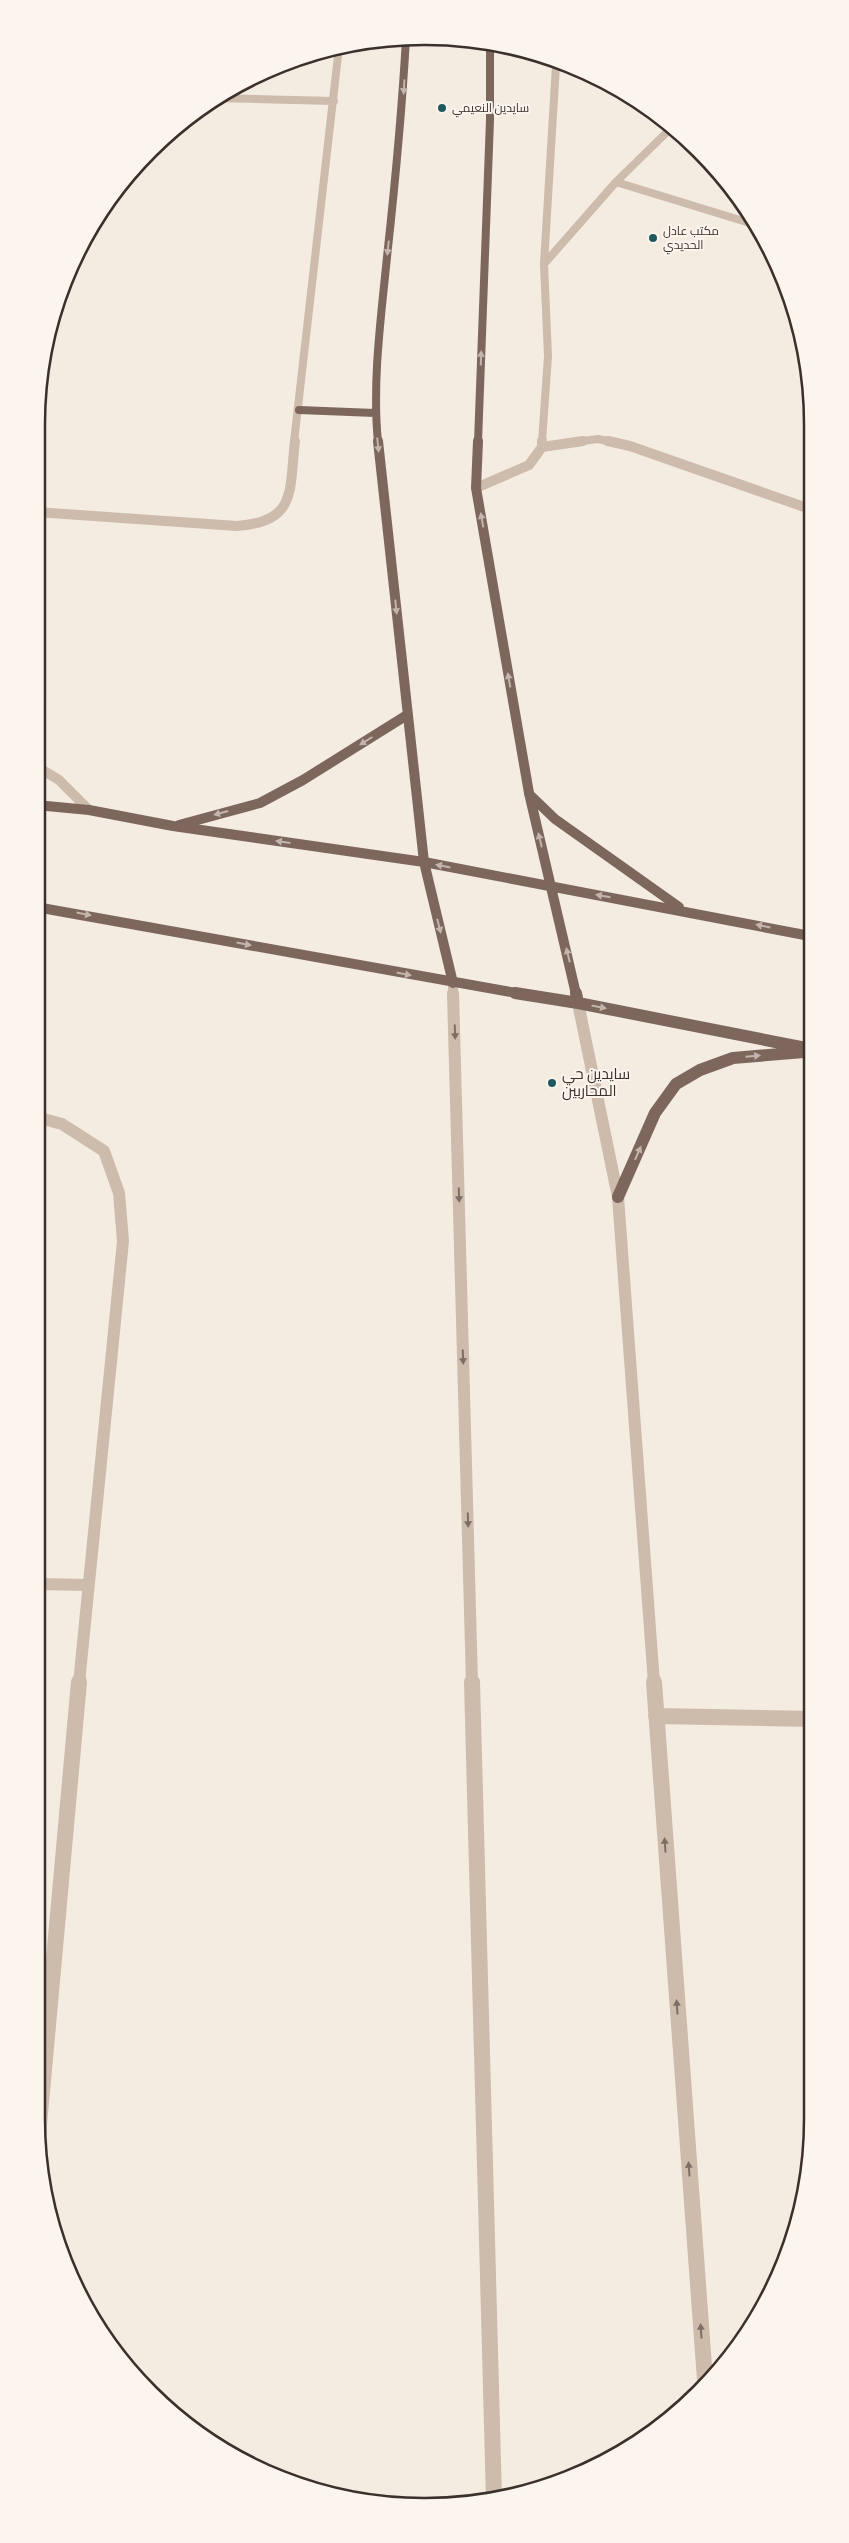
<svg xmlns="http://www.w3.org/2000/svg" width="849" height="2543" font-family="Signika,Cairo,sans-serif">
  <rect width="100%" height="100%" fill="#f4ebe1"/>
  <g fill="none" stroke-linecap="round" stroke-linejoin="round">
    <path stroke="#cdbbac" stroke-width="8" d="M215,98l119,3
      M616,182l137,42
      M544,264l72,-82 53,-52
      M294,442l45,-395
      M542,442l6,-86 -4,-92 12,-199
      M574,442l24,-3 15,3"/>
    <path stroke="#cdbbac" stroke-width="10" d="M608,441l22,5 180,63
      M542,447v-6
      M476,488l53,-23 13,-18 41,-6
      M36,512l201,14c61,-4 52,-37 58,-85
      M36,766l23,14 30,30
      M453,983v11"/>
    <path stroke="#cdbbac" stroke-width="12" d="M453,993l19,690
      M578,1003l40,194 36,486
      M36,1117l26,7 42,27 15,42 4,48 -44,442
      M36,1584l52,1"/>
    <path stroke="#cdbbac" stroke-width="16" d="M472,1682l22,817
      M654,1682l51,698
      M656,1716l156,3
      M38,2136l41,-454"/>
    <path stroke="#7d675c" stroke-width="8" d="M299,410l76,3
      M378,442c-6,-60 3,-124 9,-185 8,-73 15,-146 19,-219
      M478,442l12,-322v-77"/>
    <path stroke="#7d675c" stroke-width="10" d="M378,441l46,421 29,121
      M478,441l-2,47 53,305 47,201
      M529,794l26,25 124,88
      M36,805l53,5 84,16 251,36 386,74
      M179,825l81,-22 43,-23 104,-65
      M36,907l486,87"/>
    <path stroke="#7d675c" stroke-width="12" d="M515,993l63,10 233,46
      M576,993l2,10
      M618,1197l37,-84 21,-29 24,-14 33,-12 71,-6"/>
  </g>
  <defs><path id="oneway-solid" d="M-6-.8H1V-3.2L6.5 0L1 3.2V.8H-6Z" transform="scale(1.25)"/></defs>
  <g fill="#c2b5ac">
    <use href="#oneway-solid" transform="translate(404 87) rotate(93)"/>
    <use href="#oneway-solid" transform="translate(388 248) rotate(96)"/>
    <use href="#oneway-solid" transform="translate(481 358) rotate(-88)"/>
    <use href="#oneway-solid" transform="translate(378 445) rotate(84)"/>
    <use href="#oneway-solid" transform="translate(482 520) rotate(-100)"/>
    <use href="#oneway-solid" transform="translate(396 607) rotate(84)"/>
    <use href="#oneway-solid" transform="translate(509 680) rotate(-100)"/>
    <use href="#oneway-solid" transform="translate(366 741) rotate(148)"/>
    <use href="#oneway-solid" transform="translate(221 813) rotate(165)"/>
    <use href="#oneway-solid" transform="translate(540 840) rotate(-104)"/>
    <use href="#oneway-solid" transform="translate(283 842) rotate(-172)"/>
    <use href="#oneway-solid" transform="translate(443 866) rotate(-169)"/>
    <use href="#oneway-solid" transform="translate(603 896) rotate(-170)"/>
    <use href="#oneway-solid" transform="translate(84 914) rotate(11)"/>
    <use href="#oneway-solid" transform="translate(439 926) rotate(76)"/>
    <use href="#oneway-solid" transform="translate(763 926) rotate(-168)"/>
    <use href="#oneway-solid" transform="translate(244 944) rotate(11)"/>
    <use href="#oneway-solid" transform="translate(568 955) rotate(-104)"/>
    <use href="#oneway-solid" transform="translate(404 974) rotate(11)"/>
    <use href="#oneway-solid" transform="translate(599 1007) rotate(11)"/>
    <use href="#oneway-solid" transform="translate(753 1056) rotate(-5)"/>
    <use href="#oneway-solid" transform="translate(638 1153) rotate(-66)"/>
  </g>
  <g fill="#7d6f65">
    <use href="#oneway-solid" transform="translate(455 1032) rotate(88)"/>
    <use href="#oneway-solid" transform="translate(459 1195) rotate(88)"/>
    <use href="#oneway-solid" transform="translate(463 1357) rotate(88)"/>
    <use href="#oneway-solid" transform="translate(468 1520) rotate(88)"/>
    <use href="#oneway-solid" transform="translate(665 1845) rotate(-94)"/>
    <use href="#oneway-solid" transform="translate(677 2007) rotate(-94)"/>
    <use href="#oneway-solid" transform="translate(689 2169) rotate(-94)"/>
    <use href="#oneway-solid" transform="translate(701 2331) rotate(-94)"/>
  </g>
  <g fill="#1f5a5e" stroke="#fbf5ee" stroke-width="2">
    <circle cx="442" cy="108" r="5"/>
    <circle cx="653" cy="238" r="5"/>
    <circle cx="552" cy="1083" r="5"/>
  </g>
  <g text-anchor="middle" stroke-width="4" stroke-linejoin="round" paint-order="stroke">
    <g font-size="12" fill="#3b302b" stroke="#fbf5ee" text-anchor="start">
      <text x="452" y="112">سايدين النعيمي</text>
      <text x="663" y="235">مكتب عادل<tspan x="663" dy="14">الحديدي</tspan></text>
    </g>
    <g font-size="15" fill="#3b302b" stroke="#fbf5ee" text-anchor="start">
      <text x="562" y="1079">سايدين حي<tspan x="562" dy="17">المحاربين</tspan></text>
    </g>
  </g>
  <path d="M0 0H849V2543H0ZM424 45H425A379 379 0 0 1 804 424V2119A379 379 0 0 1 425 2498H424A379 379 0 0 1 45 2119V424A379 379 0 0 1 424 45Z" fill="#fbf5ee" fill-rule="evenodd"/>
  <path fill="none" stroke="#3b302b" stroke-width="2.5" d="M424 45H425A379 379 0 0 1 804 424V2119A379 379 0 0 1 425 2498H424A379 379 0 0 1 45 2119V424A379 379 0 0 1 424 45Z"/>
</svg>
